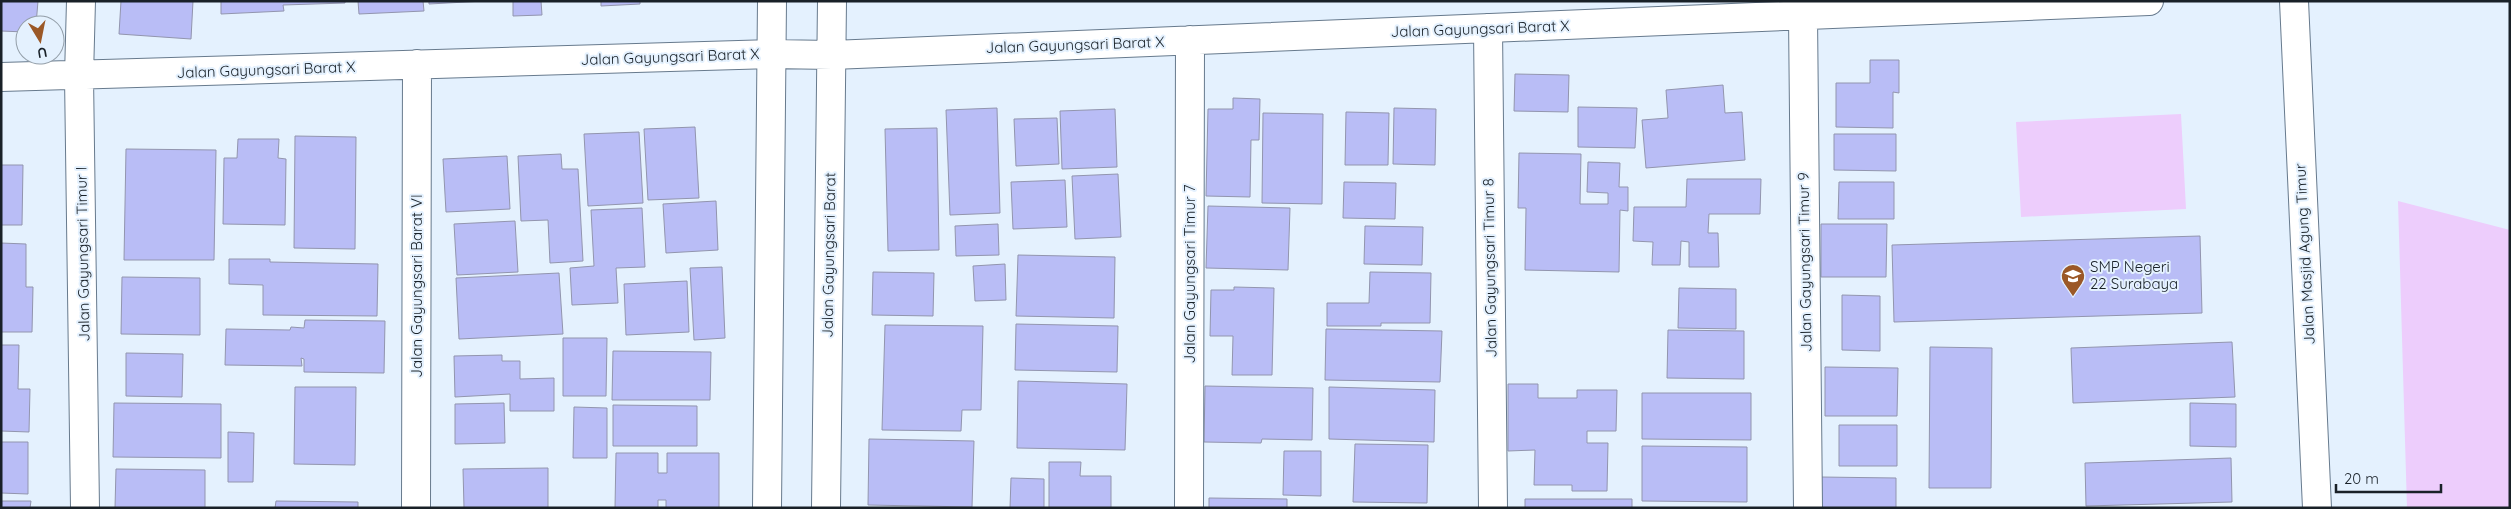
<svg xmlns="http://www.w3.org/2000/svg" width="2511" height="509" font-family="Quicksand,sans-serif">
  <rect width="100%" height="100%" fill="#e4f1fe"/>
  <path fill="#edcdfc" d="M2181,114l5,95 -165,8 -5,-95z
    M2398,201l112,29v278h-103z"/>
  <path fill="#b9bdf6" stroke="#9295ae" d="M1,1h37l-2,24h-11v7l-24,-1z
    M121,1h72l-2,38 -72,-5z
    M221,1h124v2l-62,2 1,6 -63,3z
    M358,1h65l1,10 -65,3z
    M429,1h55l-55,3z
    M513,1h28l1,14 -29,1z
    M601,1h39v3l-39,2z
    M1870,60h29v33l-6,-1v36l-57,-1v-44h34z
    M1515,74l54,1 -1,37 -54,-1z
    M1723,85l2,28 17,-1 3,48 -99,8 -4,-48 26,-2 -2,-28z
    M1233,98l27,1 -1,41h-8l-1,57 -44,-1 2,-87h25z
    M1578,107l59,1 -2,40 -57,-1z
    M997,108l3,105 -50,2 -4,-105z
    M1394,108l42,1 -1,56 -42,-1z
    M1115,109l2,58 -55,2 -2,-58z
    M1346,112l43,1 -1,52h-43z
    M1263,113l60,1 -1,90 -60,-1z
    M1057,118l2,46 -43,2 -2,-47z
    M695,127l4,71 -51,2 -4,-71z
    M937,128l2,122 -51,1 -3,-122z
    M639,132l4,71 -55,3 -4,-72z
    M1834,134h62v37l-62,-1z
    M295,136l61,1 -1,112 -61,-1z
    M238,139h41l-1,19 8,1 -1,66 -62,-1 1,-66h13z
    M126,149l90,1 -2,110h-90z
    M1519,153l62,1 -1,50h28v-11l-21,-1 1,-30 32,1 -1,24h9v24l-8,-1 -1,62 -94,-2 1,-62h-8z
    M561,154l1,15h16l5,92 -33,2 -2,-43 -27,1 -3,-65z
    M507,156l3,53 -64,3 -3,-53z
    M1,165h22l-1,60h-21z
    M1118,174l3,63 -46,2 -3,-63z
    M1687,179h74l-1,35h-51l-1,19h10l1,34h-30v-25l-8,-1 -1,24h-28l1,-23 -20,-1 1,-34h52z
    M1065,180l2,47 -54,2 -2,-47z
    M1344,182l52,1 -1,36 -52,-1z
    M1839,182h55v37h-56z
    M716,201l2,49 -52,3 -3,-49z
    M1208,206l82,2 -2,62 -82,-2z
    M642,208l3,59 -29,1 2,35 -46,2 -2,-37 24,-2 -3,-56z
    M515,221l3,51 -61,3 -3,-51z
    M998,224l1,31 -43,1 -1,-30z
    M1821,224h66l-1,53h-65z
    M1365,226l58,1 -1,38 -58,-1z
    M2200,236l2,77 -308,9 -2,-77z
    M1,243l25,1v43h7l-1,45h-31z
    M1018,255l97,2 -1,61 -98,-2z
    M229,259h41v3l108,2 -1,52 -114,-1v-30l-34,-1z
    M1005,264l1,36 -31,1 -2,-35z
    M722,267l3,71 -31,2 -4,-72z
    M873,272l61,1 -1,43 -61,-1z
    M1370,272l61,1 -1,50h-49v3h-54v-23h42z
    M559,273l4,61 -104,5 -3,-61z
    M122,277l78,1v57l-79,-1z
    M687,281l2,51 -63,3 -2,-51z
    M1234,287l40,1 -2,87h-40l1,-39h-23l1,-46h23z
    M1679,288l57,1v40l-58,-1z
    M1842,295l38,1v55l-38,-1z
    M305,320l80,1 -1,52 -80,-1v-13l-3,-1 1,8 -77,-1 1,-36 64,1 1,-3 13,1z
    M1016,324l102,2 -1,46 -102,-2z
    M885,325l98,1 -2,84h-19l-1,21 -79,-1z
    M1326,329l116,2 -2,51 -115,-2z
    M1668,330l76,1v48l-77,-1z
    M563,338h44l-1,58h-43z
    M2232,342l3,55 -162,6 -2,-55z
    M1,345h18l-1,44h12l-1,43 -28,-1z
    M1930,347l62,1 -1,140h-62z
    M613,351l98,1 -1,48h-98z
    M126,353l57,1 -1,43 -56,-1z
    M502,355v6h18v18l34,-1v33h-44v-17l-55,3 -1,-41z
    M1825,367l73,1 -1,48h-72z
    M1018,381l109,3 -2,66 -108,-2z
    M1508,384h30v14h39v-8h40l-1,41h-29v12h21l-1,48h-35v-6h-38l1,-35 -27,1z
    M1205,386l108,2 -1,52 -50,-1 -1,4 -57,-1z
    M295,387h61l-1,78 -61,-1z
    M1329,387l106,3 -1,52 -105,-3z
    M1642,393h109v47l-109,-1z
    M114,403l107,1v54l-108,-1z
    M504,403l1,40 -50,1v-40z
    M2190,403l46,1v43l-46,-1z
    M613,405l84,1v40h-84z
    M574,407l33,1v50h-34z
    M1839,425h58v41h-58z
    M228,432l26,1 -1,49h-25z
    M869,439l105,2 -2,66 -104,-2z
    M1,442h27v52l-27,-1z
    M1355,444l73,1 -1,58 -74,-1z
    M1642,446l105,1v55l-105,-1z
    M1284,451h37v45l-38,-1z
    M616,453h42v20h9v-20h52v55h-53v-8h-8v8h-43z
    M2231,458l1,44 -146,4 -1,-43z
    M1049,462h32l-1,14h31v32h-62z
    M548,468v40h-84l-1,-39z
    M116,469l89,1v38h-90z
    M1821,477l75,1v30h-75z
    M1011,478l33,1v29h-34z
    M1209,498l78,1v9h-78z
    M1525,499h107v9h-107z
    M1,501h30l-1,7h-29z
    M276,501l82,1v6h-83z"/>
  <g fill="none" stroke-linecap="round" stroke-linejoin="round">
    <g stroke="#677a8d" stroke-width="30">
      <path id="minor" d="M81,1l-2,75 6,432
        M2294,1l23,507
        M1803,16l5,492
        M1488,28l5,480
        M1,77l770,-23 61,1 1317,-54
        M416,508l1,-444
        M767,508l5,-507
        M826,508l6,-507
        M1189,508l1,-468"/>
    </g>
    <use href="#minor" stroke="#fff" stroke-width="28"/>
  </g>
  <defs>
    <g id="school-pin" transform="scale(1.25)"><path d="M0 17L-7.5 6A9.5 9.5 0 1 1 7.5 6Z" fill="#9b5827" stroke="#e4f1fe"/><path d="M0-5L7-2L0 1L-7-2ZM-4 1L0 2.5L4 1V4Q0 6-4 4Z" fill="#fff"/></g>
  </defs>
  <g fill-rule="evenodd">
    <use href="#school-pin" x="2073" y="276"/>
  </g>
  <g text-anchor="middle" stroke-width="4" stroke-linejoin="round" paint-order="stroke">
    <g font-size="15" fill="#192128" stroke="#e4f1fe">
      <text transform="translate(1480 29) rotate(-2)" y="5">Jalan Gayungsari Barat X</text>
      <text transform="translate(1075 45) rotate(-2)" y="5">Jalan Gayungsari Barat X</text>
      <text transform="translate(670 57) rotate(-2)" y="5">Jalan Gayungsari Barat X</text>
      <text transform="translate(266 70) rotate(-2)" y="5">Jalan Gayungsari Barat X</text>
      <text transform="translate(83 254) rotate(-91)" y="5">Jalan Gayungsari Timur I</text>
      <text transform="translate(2305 254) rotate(-93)" y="5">Jalan Masjid Agung Timur</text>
      <text transform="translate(829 255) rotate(-89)" y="5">Jalan Gayungsari Barat</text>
      <text transform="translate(1805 262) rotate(-91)" y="5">Jalan Gayungsari Timur 9</text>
      <text transform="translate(1490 268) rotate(-91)" y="5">Jalan Gayungsari Timur 8</text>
      <text transform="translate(1190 274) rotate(-90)" y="5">Jalan Gayungsari Timur 7</text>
      <text transform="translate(417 286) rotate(-90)" y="5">Jalan Gayungsari Barat VI</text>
    </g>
    <g font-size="15" fill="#192128" stroke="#e4f1fe" text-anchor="start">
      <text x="2090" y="272">SMP Negeri<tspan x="2090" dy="17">22 Surabaya</tspan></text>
    </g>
  </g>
  <rect width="2511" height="509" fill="none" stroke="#192128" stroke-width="5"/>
  <g transform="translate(40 40) rotate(170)"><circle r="24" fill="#e4f1fe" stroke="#939ea8"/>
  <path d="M0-4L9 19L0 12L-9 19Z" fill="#9b5827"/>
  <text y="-8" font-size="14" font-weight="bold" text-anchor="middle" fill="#192128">U</text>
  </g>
  <path d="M2336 484v8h105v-8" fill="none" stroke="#192128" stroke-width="2.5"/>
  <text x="2344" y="484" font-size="15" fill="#192128" stroke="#e4f1fe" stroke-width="4" paint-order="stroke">20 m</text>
</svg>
